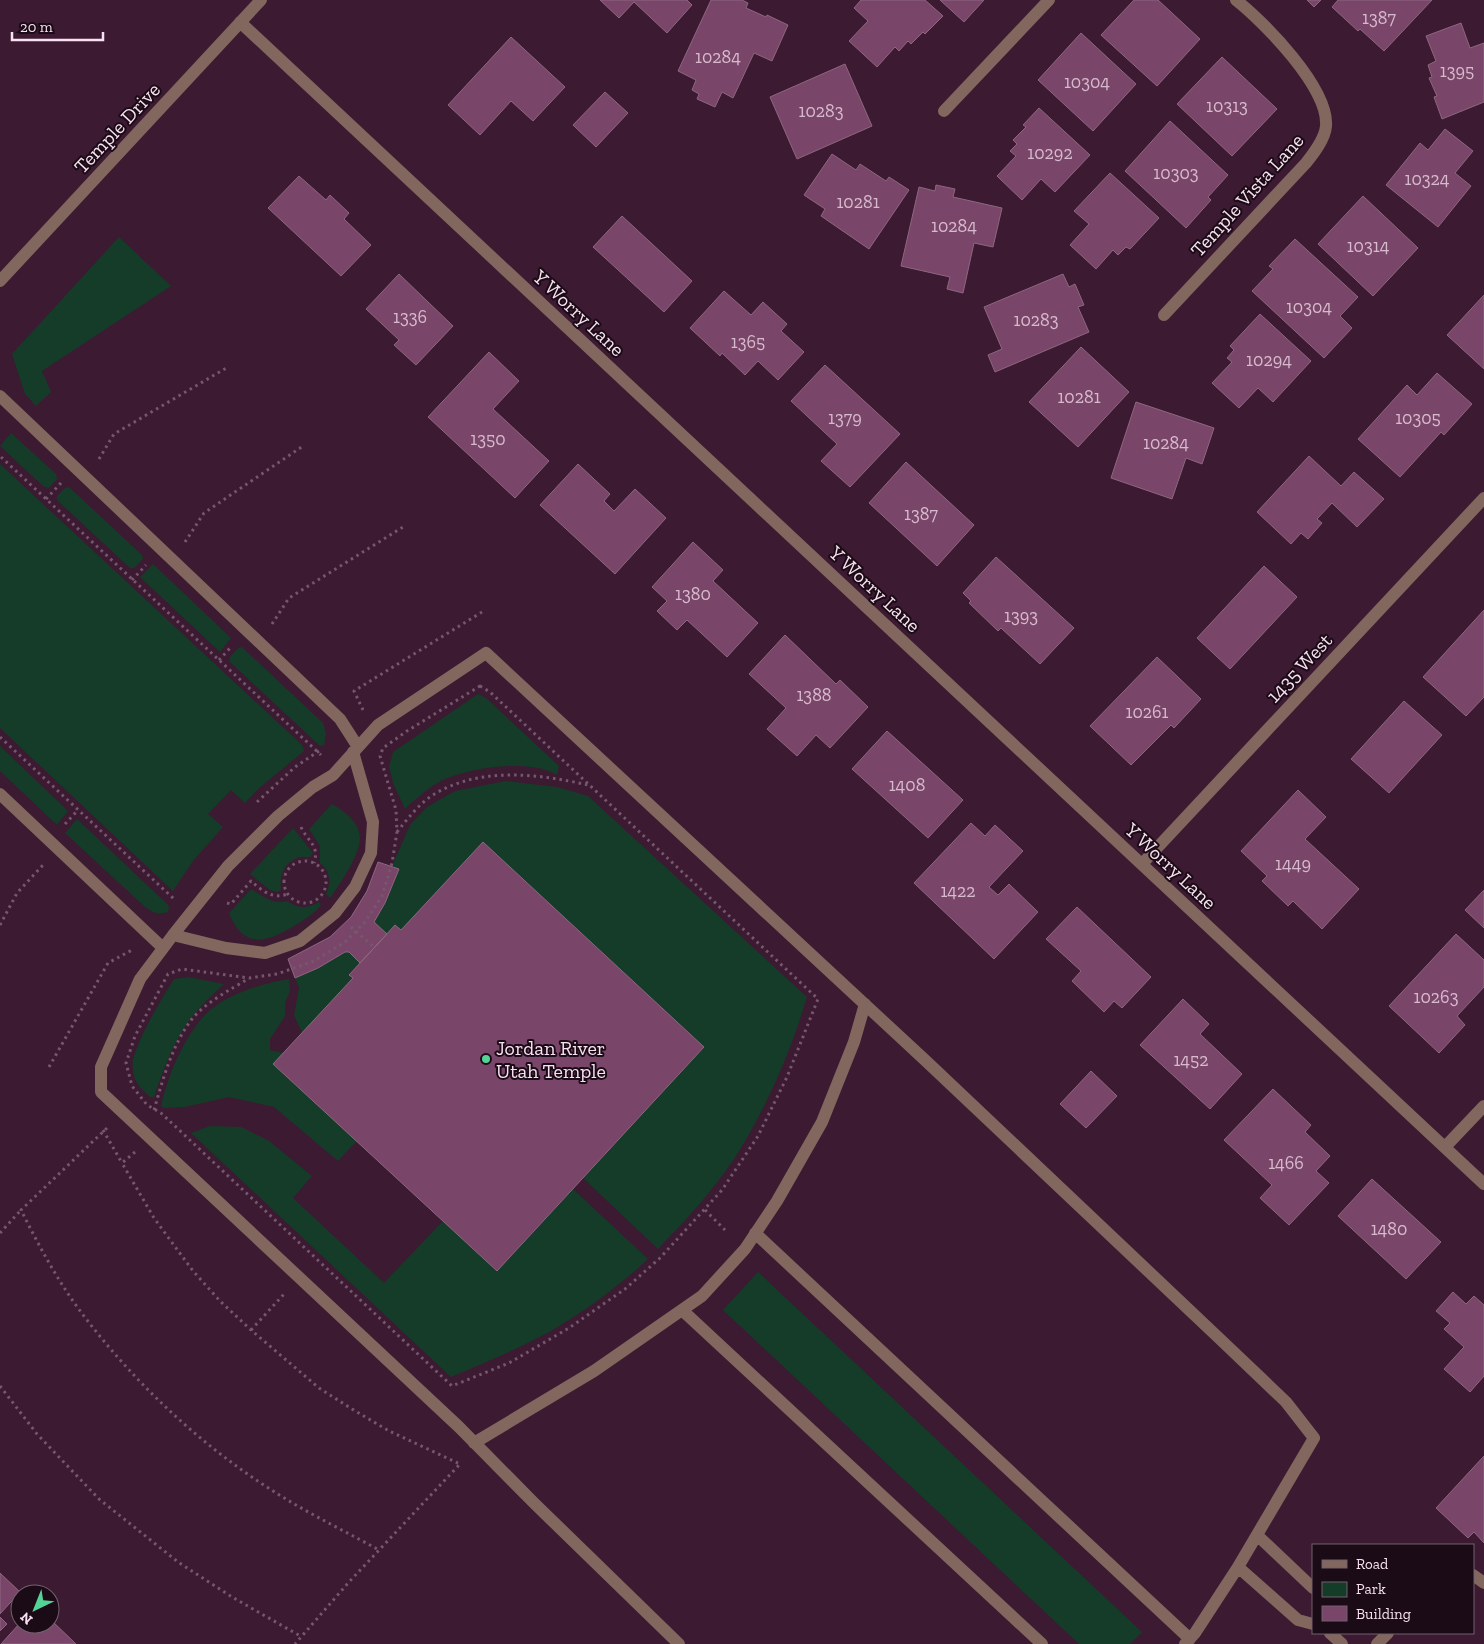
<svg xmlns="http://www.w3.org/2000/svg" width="1484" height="1644" font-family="'Zilla Slab',serif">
  <rect width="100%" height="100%" fill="#3c1a32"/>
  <path fill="#153c28" d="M119,237l52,49 -129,85 9,21 -15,14 -11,-12 -13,-40z
    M11,433l45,41 1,5 -8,9 -6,-2 -43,-40z
    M0,464l302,281 2,6 -46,38 -13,14 -14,-13 -23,24 15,13 -30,34 -20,30 -173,-163z
    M69,487l73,68 1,4 -9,9h-4l-73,-68v-4l8,-8z
    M153,564l78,74 -11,14 -80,-75z
    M242,647l81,76 3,10 -2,12 -4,1 -90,-84v-5l8,-9z
    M478,694l8,4 73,68 -2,9c-28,-17 -91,-7 -118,7 -13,7 -23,17 -34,27l-12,-26 -4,-16 4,-15z
    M0,746l68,65 -11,14 -57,-54z
    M506,781l51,6 31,9 219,201c-15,51 -36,100 -63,146 -23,39 -55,74 -86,106l-75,-71 121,-131 -221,-205 -82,88 -6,-5 -8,9 -13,-12 11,-19 14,-34 -7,-3 18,-41 17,-18 28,-16z
    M332,804c12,7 28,18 28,35 -1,17 -20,45 -30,59l-4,-4c5,-12 5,-22 -6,-31v-17l-11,-17z
    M77,819l87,82 5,5 -1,6c-9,3 -15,1 -23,-5l-80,-74z
    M293,828l20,25 -3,4c-4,0 -9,-1 -13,1 -13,5 -18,19 -16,32l-4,2 -7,-2 -20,-16z
    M251,889c12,7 22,16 36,12 12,8 19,8 32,1l2,3c-7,9 -17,15 -27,21 -28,17 -51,23 -65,-13z
    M345,952h4l11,11 -11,11 4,4 -51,55 -8,-18 5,-27 -4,-10 23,-10z
    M188,977l36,7c-42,37 -52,61 -70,113h-4c-6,-5 -14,-13 -16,-21 -1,-5 -2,-12 -1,-16 5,-22 29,-62 41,-81z
    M289,979l1,12 -5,12v13l-15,23v11l13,3 74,88 -19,20 -64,-54 -45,-10 -44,10 -21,1 -3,-2c7,-31 23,-70 46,-93 20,-19 56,-30 82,-34z
    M210,1126l31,1 28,14 43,35 -19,22 91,85 59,-62 54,50 76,-82 75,70c-29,27 -64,53 -99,73 -31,17 -65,31 -98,45l-260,-244z
    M758,1272l384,360 -12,12h-51l-356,-334z"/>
  <path fill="#794669" stroke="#8e6681" d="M600,0h87l5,5 -25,28 -33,-31 -15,16z
    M711,0h31l6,3 -2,5 20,9 1,-2 21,10 -16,36 -18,-8 -21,45 -11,-6 -7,15 -18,-8 2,-5 -7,-4 4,-10 -18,-9z
    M861,0h64l18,16 -18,18 -2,-2 -12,12 -3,-3 -9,10 -4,-4 -18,20 -28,-26 19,-20 -14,-13z
    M940,0h44l-20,22z
    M1134,0h24l42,39 -43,47 -56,-51z
    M1307,0h14l-7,7z
    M1338,0h94l-48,51 -24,-22 -2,2 -26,-24z
    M1461,23l9,25 14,-5v59l-42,17 -8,-22 3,-1 -8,-18 3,-1 -4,-12 8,-4 -10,-25z
    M1081,33l55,51 -43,47 -55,-51z
    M511,37l54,50 -32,34 -22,-20 -31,34 -32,-30z
    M1222,57l55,52 -45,47 -55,-52z
    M845,64l27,62 -75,33 -27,-62z
    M605,92l23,21 -32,34 -23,-22z
    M1039,108l51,47 -35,37 -14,-13 -19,21 -25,-24 19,-20 -6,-5 7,-7 -4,-4 13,-13 -3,-2z
    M1170,121l58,54 -20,22 3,3 -25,28 -61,-57z
    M1445,129l28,22 -18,22 16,13 -33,41 -52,-42 34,-42 8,7z
    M832,154l24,16 4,-6 26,17 3,-4 20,13 -40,59 -48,-33 4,-7 -21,-14z
    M1110,173l49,45 -29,31 -4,-2 -8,8 -5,-5 -17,19 -26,-24 19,-21 -15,-13z
    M299,176l27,24 4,-5 19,18 -5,6 27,26 -30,31 -73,-68z
    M936,185l19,4 -2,8 49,11 -9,39 -19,-4 -11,50 -16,-4 3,-12 -49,-11 18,-79 16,4z
    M1363,196l55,52 -45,48 -55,-52z
    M622,216l70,65 -28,31 -71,-65z
    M1295,239l63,58 -18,19 12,12 -28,30 -72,-67 21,-22 -4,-3z
    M399,274l54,52 -37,39 -22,-20 5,-5 -33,-31z
    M1063,274l6,13 6,-3 9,21 -6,2 11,25 -94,40 -7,-17 14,-6 -18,-42z
    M724,291l27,24 12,-13 24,22 -6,7 23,21 -26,28 -20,-19 -13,14 -23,-22 -2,3 -30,-28z
    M1484,295v74l-37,-34z
    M1260,314l51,47 -38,41 -15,-14 -19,20 -27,-25 20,-21 -5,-4 7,-8 -4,-4z
    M1081,347l48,45 -51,55 -49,-45z
    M489,352l30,29 -26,28 56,52 -34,37 -87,-81z
    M825,365l75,69 -50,53 -29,-26 16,-17 -46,-43z
    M1437,373l35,31 -28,31 -3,-3 -41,45 -42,-38 49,-54 10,10z
    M1136,402l78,26 -12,36 -16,-6 -14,41 -61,-21z
    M1309,456l32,30 13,-14 30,27 -27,28 -25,-24 -15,16 5,4 -14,16 -7,-6 -10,11 -34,-32z
    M906,462l68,63 -37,41 -68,-63z
    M578,464l32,30 -6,7 10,10 21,-22 31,29 -51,56 -75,-69z
    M693,542l30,28 -10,11 45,42 -31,34 -40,-37 -10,10 -20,-19 10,-10 -15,-14z
    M996,557l78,71 -34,36 -39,-36 -3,3 -29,-28 2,-2 -8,-8z
    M1264,566l33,31 -67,72 -33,-31z
    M1484,610v87l-18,19 -43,-39z
    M785,635l51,49 4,-4 28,27 -38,41 -14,-13 -19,21 -30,-27 19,-21 -37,-34z
    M1157,657l44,42 -27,29 -3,-3 -40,40 -41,-39z
    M1404,701l38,34 -53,58 -38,-34z
    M887,731l76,69 -35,38 -76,-69z
    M1298,790l28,27 -21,22 54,50 -37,40 -29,-28 -5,5 -26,-25 5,-5 -26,-25z
    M971,823l14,13 10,-11 28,26 -34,36 9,8 11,-11 29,28 -44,47 -80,-76z
    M483,842l221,205 -207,224 -224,-207 80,-86 -4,-3 46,-50 6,5z
    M378,862l21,7 -14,34 -11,19 13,12 -27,29 -11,-11h-4l-27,16 -23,10 -7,-19 42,-22 21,-20 16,-26z
    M1484,890v38l-19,-18z
    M1077,907l74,70 -29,31 -8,-7 -10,11 -32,-31 9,-10 -35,-32z
    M1456,934l28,26v27l-27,29 8,9 -26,28 -50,-47z
    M1183,999l26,25 -9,10 42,40 -32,35 -70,-64z
    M1091,1071l26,25 -31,32 -26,-24z
    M1273,1089l38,36 -6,7 25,24 -14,15 13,12 -40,42 -29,-27 12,-13 -48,-45z
    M1372,1179l69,63 -35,37 -68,-63z
    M1453,1292l13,12 8,-8 10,9v71l-14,16 -26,-23 20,-22 -20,-18 6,-6 -14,-12z
    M1484,1456v87l-10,-11 -6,6 -32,-30z
    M0,1573l20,19 -20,22z
    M0,1617l7,7 -7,7z
    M50,1619l26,25h-75l19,-21 30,1z"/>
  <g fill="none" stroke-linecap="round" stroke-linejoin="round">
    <path stroke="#76576d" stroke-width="3" stroke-dasharray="2.5 4" stroke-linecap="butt" d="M1,457l320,298
      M99,459l15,-25 114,-67
      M46,499l15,-16
      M185,542l19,-29 99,-67
      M132,580l14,-15
      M272,624l17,-26 114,-71
      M219,660l13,-14
      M480,686l10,6 328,307 -31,78 -29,59 -36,54 -62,68 -35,31 -56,39 -60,35 -57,23 -291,-273 -14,-8 -15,-19 -6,-23 9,-27 33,-62 14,-5 67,9 28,-4 37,-13 31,-19 20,-20 17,-26 10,-33 5,-31 -1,-22 -16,-54 3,-8 24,-17z
      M363,710l-9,-19 128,-79
      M0,737l174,162 1,-1
      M257,802l38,-35 24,-16
      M65,824l13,-14
      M301,827c6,14 19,18 13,36
      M397,832c12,-15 24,-31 41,-40 45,-25 102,-18 150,-7
      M284 882a21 21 0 1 1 42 0a21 21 0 1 1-42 0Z
      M227,903l4,1 20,-23c10,9 22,19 36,13
      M0,925l17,-32 26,-28
      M351,927l23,20
      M49,1067l59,-104 24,-13
      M154,1110c9,-31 18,-65 38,-91 13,-16 39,-30 56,-40
      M107,1128l-86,82c19,38 40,77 66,110 51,66 114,125 183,169 35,23 73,41 109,61
      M103,1130l19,33
      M135,1152l-13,11 32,55 39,53 27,30 31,29 68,58 33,21 37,22 71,33 -111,118 -54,62
      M705,1210l20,20
      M0,1233l21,-23
      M251,1330l34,-37
      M0,1386l37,48 62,65 79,63 54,35 70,40"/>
    <path stroke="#82675e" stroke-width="12" d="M240,22l1244,1162
      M944,111l105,-111
      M0,281l261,-281
      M1164,315l142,-152c8,-10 19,-24 20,-37 3,-38 -62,-104 -90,-126
      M0,396l340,323 18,28
      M0,794l163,154
      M1142,864l342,-366
      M173,935l53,13 39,5 35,-12 35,-28 20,-26 16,-34 2,-31 -20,-70
      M1445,1147l39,-41
      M755,1233l435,406
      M682,1310l360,334
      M474,1443l120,-72 108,-75 43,-47 32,-48 45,-79 32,-80 11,-38
      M1257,1535l56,53
      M1238,1567l60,53 15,4
      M1473,1575l11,8
      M1330,1633l12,11
      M679,1644l-145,-141 -75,-76 -358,-335v-25l39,-88 33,-44 55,-69 50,-50 35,-29 20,-12 45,-50 108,-72 440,408 295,279 65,62 28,36 -76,129 -43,66 -10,11
      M1377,1644l11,-11"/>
  </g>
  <circle fill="#54d396" stroke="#1a0b16" stroke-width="2" cx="486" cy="1059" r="5"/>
  <g text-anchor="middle" stroke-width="4" stroke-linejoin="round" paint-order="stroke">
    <g font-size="18" fill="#d8bace">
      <text x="1379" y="24">1387</text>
      <text x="718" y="63">10284</text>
      <text x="1457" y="77">1395</text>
      <text x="1087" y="88">10304</text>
      <text x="1227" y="112">10313</text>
      <text x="821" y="117">10283</text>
      <text x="1050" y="159">10292</text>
      <text x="1176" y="179">10303</text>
      <text x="1427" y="185">10324</text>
      <text x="858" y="208">10281</text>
      <text x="954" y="232">10284</text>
      <text x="1368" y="252">10314</text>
      <text x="1309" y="313">10304</text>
      <text x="410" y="323">1336</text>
      <text x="1036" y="326">10283</text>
      <text x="748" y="348">1365</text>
      <text x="1269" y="366">10294</text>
      <text x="1079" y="403">10281</text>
      <text x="845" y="424">1379</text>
      <text x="1418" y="424">10305</text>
      <text x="488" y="445">1350</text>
      <text x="1166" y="449">10284</text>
      <text x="921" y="520">1387</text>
      <text x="693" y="600">1380</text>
      <text x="1021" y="622">1393</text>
      <text x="814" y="701">1388</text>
      <text x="1147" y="718">10261</text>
      <text x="907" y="791">1408</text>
      <text x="1293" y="870">1449</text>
      <text x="958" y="897">1422</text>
      <text x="1436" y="1003">10263</text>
      <text x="1191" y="1066">1452</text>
      <text x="1286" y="1169">1466</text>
      <text x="1389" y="1235">1480</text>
    </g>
    <g font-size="20" fill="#f8e1f0" stroke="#1a0b16">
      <text transform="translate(117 128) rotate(-47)" y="7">Temple Drive</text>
      <text transform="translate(1247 195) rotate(-48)" y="7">Temple Vista Lane</text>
      <text transform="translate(579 313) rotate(43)" y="7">Y Worry Lane</text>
      <text transform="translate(875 589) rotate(43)" y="7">Y Worry Lane</text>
      <text transform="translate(1299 668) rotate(-47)" y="7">1435 West</text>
      <text transform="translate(1171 866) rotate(43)" y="7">Y Worry Lane</text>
    </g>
    <g font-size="20" fill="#f8e1f0" stroke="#1a0b16" text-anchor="start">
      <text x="496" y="1055">Jordan River<tspan x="496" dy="23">Utah Temple</tspan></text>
    </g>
  </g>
  <rect x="1312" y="1544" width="162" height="90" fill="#1a0b16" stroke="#73616d"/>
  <rect x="1322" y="1560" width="25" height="8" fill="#82675e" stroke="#73616d"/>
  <text x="1356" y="1569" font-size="15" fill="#f8e1f0">Road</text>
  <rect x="1322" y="1582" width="25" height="15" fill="#153c28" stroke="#73616d"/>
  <text x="1356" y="1594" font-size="15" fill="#f8e1f0">Park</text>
  <rect x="1322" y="1606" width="25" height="15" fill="#794669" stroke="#73616d"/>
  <text x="1356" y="1619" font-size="15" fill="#f8e1f0">Building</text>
  <g transform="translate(35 1609) rotate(223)"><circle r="24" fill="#1a0b16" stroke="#73616d"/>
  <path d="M0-4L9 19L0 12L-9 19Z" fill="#54d396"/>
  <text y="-8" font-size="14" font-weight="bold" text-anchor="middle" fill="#f8e1f0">N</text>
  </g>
  <path d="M12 32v8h91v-8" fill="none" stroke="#f8e1f0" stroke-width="2.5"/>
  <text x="20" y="32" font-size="15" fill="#f8e1f0" stroke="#1a0b16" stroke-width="4" paint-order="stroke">20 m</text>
</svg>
